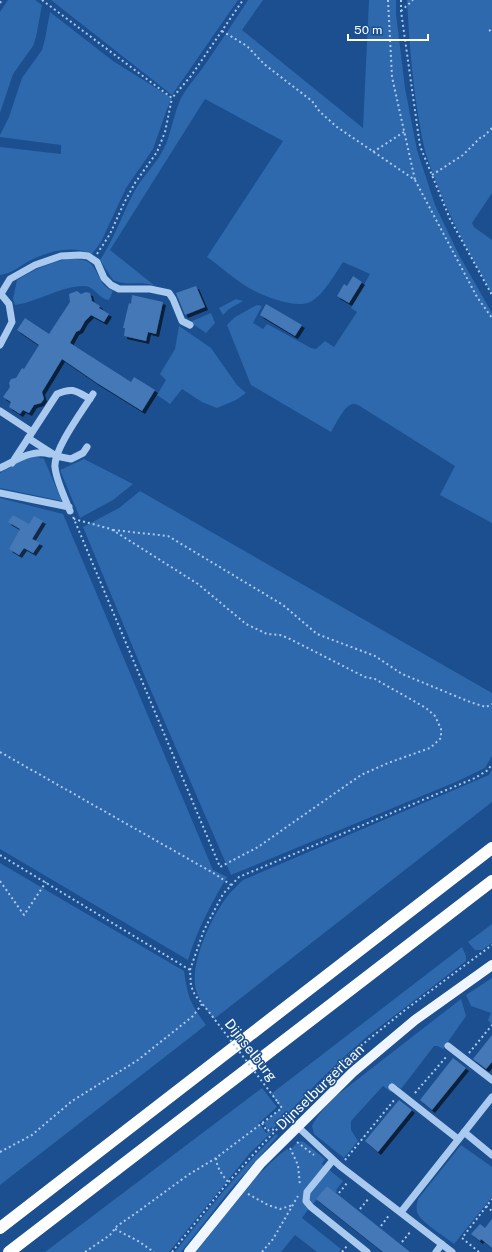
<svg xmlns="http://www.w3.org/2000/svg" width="492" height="1252" font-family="'Public Sans',sans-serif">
  <defs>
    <filter id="shadow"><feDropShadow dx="3" dy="3" stdDeviation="0" flood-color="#0009"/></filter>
  </defs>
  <rect width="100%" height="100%" fill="#1b4f8f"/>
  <path fill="#2e69ad" d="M8,0h27l7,5 -6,32 -3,9 -20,28 -13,39v-101z
    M51,0h187l-66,95z
    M248,0h15l-21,30 121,98 6,-128h27v14l9,74 12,62 18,55 24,50 33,58v210l-52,-28 15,-29 -92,-58c-3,-2 -6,-4 -9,-4 -9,-1 -19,22 -23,28l-80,-47 -24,-60 8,-8 22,-12 5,1 -9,17 10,6 4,-5 44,24 5,1 9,-8 9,6 23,-35 -6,-4 19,-34 -27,-12c-8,12 -20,34 -33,40 -15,7 -48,-6 -61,-14 -15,-9 -28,-21 -42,-31l76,-116 -78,-42 -95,151 45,36c-14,-6 -28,1 -42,-6l-13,-20c14,-21 22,-45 34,-68 9,-17 24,-29 32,-48 6,-15 8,-31 15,-46 6,-11 16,-22 23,-32 15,-22 30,-44 44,-66z
    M407,0h85v193l-20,30 2,4 18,13v54c-24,-42 -47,-85 -63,-131 -6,-16 -8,-32 -11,-48 -6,-38 -9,-76 -11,-115z
    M50,12l63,49 59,37 -5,11 -14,40 -27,39 -25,54 -9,12c-20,-9 -42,-3 -61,6 -11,6 -18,13 -31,15v-128l61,7v-9l-61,-8v-2l9,-18 13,-39 20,-28 3,-11z
    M66,259c8,0 19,-1 25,5 9,10 8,21 22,27l-4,9c-10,-1 -14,-13 -24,-14 -21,-1 -48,16 -70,19l-2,-6 4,-19c16,-10 30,-16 49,-21z
    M236,299l7,2 -14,8 -6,6 -4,-7z
    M211,313l4,10 -9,10 -16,-11z
    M179,326l32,22 26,37 9,8 -10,7 -19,8 -15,-6 -20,-13 -12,15 -13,-9 9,-15 -6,-6 15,-25z
    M33,456l11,3 18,42 -62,-13v-15l21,-12z
    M84,459l49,25 -20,16 -33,18 -20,-48z
    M140,491l352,202v63l-7,12 -27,13 -227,94 -85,-196 -63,-152 36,-19z
    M0,498l63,16 150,356 14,7c-16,27 -30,53 -39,83l-188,-111z
    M492,770v32l-278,217c-7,-9 -15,-18 -18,-29 -7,-25 15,-72 30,-92 5,-7 11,-12 17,-18l246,-105z
    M0,863l184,108c4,27 6,32 22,54l-206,160z
    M492,924v19l-10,7h-7l-7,-8z
    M462,947l4,9v5l-97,74 -23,20 -27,26 -46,48 -1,-2 -4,3 -4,-7 17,-15 -10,-14z
    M492,978v47l-4,-5 3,-7 -20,-7 -5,-11z
    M461,999l5,17 -23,33 -5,-3h-4l-33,43 -4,-3 -6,6 -8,-6 -32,35v9l7,11 -14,17 -30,-24 -2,-8c5,-11 15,-21 24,-30z
    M262,1088l15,19 -18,16 7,10 7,-2 -23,22 -81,99h-124z
    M276,1134l2,2 -47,53 -50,63h-6c32,-41 64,-82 101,-118z
    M301,1141l3,1 21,17 -3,5 2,2 -17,22 2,20 -7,10 39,31 -2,3h-22l-22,-17 -14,17h-85c27,-34 56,-77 91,-103l2,2 8,-8z
    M461,1145l31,22v30l-38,47c-8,-7 -35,-23 -37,-32 -1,-5 0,-9 1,-13z
    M328,1169l15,12 -7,9 1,1 -1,2 -9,-7 -14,18 -4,-4v-7z"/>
  <path fill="#4478b7" filter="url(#shadow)" d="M353,276l9,6 -13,21 -12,-7 7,-12 3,2z
    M196,286l9,21 -20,8 -9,-22z
    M77,291l4,3 5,-2 4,1 2,8 8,5 -1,2 10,6 -5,8 -13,-7 -6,6 -5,9 -4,2 -6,11 61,39 3,-5 21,13 -13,21 -45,-28 -35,-24 -20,33 2,7 -3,4 -7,2 -5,8 -6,-3 -3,4 -11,-7 2,-5 -8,-5 7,-10 -1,-4 2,-4 5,-1 6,-10 2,1 15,-24 -22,-15 8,-12 24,16 21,-32 -1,-8z
    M132,295l31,7 -7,32 -8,-2 -2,9 -22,-5 1,-8h-2l6,-25 2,1z
    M266,304l36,21 -7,11 -35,-21z
    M13,515l16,9 5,-8 9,5 -11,18 8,4 -7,10 -9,-5 -5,7 -10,-6 11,-20 -12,-7z
    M492,1035v27l-6,7 -13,-10z
    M453,1058l13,10 -34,42 -12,-10z
    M399,1100l13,10 -34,42 -13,-11z
    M327,1186l9,7 74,59h-27l-67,-53z
    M492,1219v29l-11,-9 -1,2 -9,-7 9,-10 5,4z"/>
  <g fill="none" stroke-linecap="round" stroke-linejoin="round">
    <path stroke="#a9c9ee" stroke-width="2" stroke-dasharray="2 3" stroke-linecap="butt" d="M42,0l130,98 19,-22 52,-76
      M388,0l4,77 23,103
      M401,0v11l19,135 30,73 42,76
      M0,3l2,-3
      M401,11l12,-11
      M222,31l25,15 17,18 48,37 8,11 17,15 78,53 62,117 15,21
      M489,31l3,-2
      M373,152l31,-20
      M432,175l31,-20 18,-18h2l9,-9
      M97,254l13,-20 14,-31 11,-20 22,-31 8,-20 7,-34
      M73,517l1,2 146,348 38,-20 103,-72 27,-12 42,-15 11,-10v-9l-6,-13 -9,-8 -51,-29 -10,-2 -14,-7 -63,-32 -8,-3 -13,-1 -21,-10 -48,-40 -87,-55 -37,-10
      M113,530l55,6 115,69 34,29 58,22 27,18 68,28 16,5 6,-3
      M0,752l215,122 16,11
      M0,855l190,115 1,16 4,9 14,17
      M0,881l24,34 22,-33
      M190,970l14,-40 19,-36 16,-17 236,-99 13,-8 4,-6
      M469,1053l23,-28
      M415,1093l32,-37
      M262,1123l5,8 5,-2 3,2
      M297,1142l17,13
      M290,1148l8,17 2,21
      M0,1152l32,-17 40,-34 66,-41 55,-44 9,-12
      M216,1158c1,10 6,17 13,25
      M345,1160l50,-61
      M339,1193l8,-10
      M248,1194l20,11 12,4 13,-4
      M486,1206l6,5
      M360,1209l9,-11
      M381,1226l9,-12
      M115,1229l23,12 16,11
      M402,1242l9,-11
      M85,1252l25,-17 7,-9 19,-13 52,-38 28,-17 66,-50 -5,-7
      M172,1252l52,-65 36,-40 82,-86 63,-51 87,-65
      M262,1252l11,-13 25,-43
      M342,1252l5,-6
      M479,1252l-17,-14 30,-39"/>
    <path stroke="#a9c9ee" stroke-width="7" d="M0,293l9,11 3,18 -12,23
      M1,294l9,-15 25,-14 26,-9 19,-1 8,1 9,6 7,16 7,7 8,4h31l19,4 4,6 9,22 8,4
      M0,411l32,21
      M28,438l28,18 15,3 12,-6 4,-6
      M12,463l45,-69c16,-7 19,-3 33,5
      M0,468c17,-8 31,-19 50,-14
      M0,493l69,14
      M70,511c-5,-13 -14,-31 -15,-44 -2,-17 28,-57 38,-73
      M448,1046l44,34
      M392,1087l66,52
      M298,1127l42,39 112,86
      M464,1132l28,23
      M333,1160l-26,32 -1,9 5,6 56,45
      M401,1212l91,-115
      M436,1252l6,-8"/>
    <path stroke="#f0f6ff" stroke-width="10" d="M189,1252l71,-88 93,-92 62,-52 77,-55"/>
    <path stroke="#fff" stroke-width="12" d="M0,1228l492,-380
      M9,1252l483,-371"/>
    <path stroke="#a9c9ee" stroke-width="2" stroke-dasharray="2 3" stroke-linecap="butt" d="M209,1012l68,89"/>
  </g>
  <g text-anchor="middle" stroke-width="3" stroke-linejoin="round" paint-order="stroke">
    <g font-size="14" fill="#fff" stroke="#1b4f8f">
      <text transform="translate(251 1050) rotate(52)" y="5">Dijnselburg</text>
      <text transform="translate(320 1087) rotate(-44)" y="5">Dijnselburgerlaan</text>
    </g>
  </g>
  <path d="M348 34v6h80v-6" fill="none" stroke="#ffffff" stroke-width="2"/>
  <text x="354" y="34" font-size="12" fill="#ffffff" stroke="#1b4f8f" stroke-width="3" paint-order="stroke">50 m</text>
</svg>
